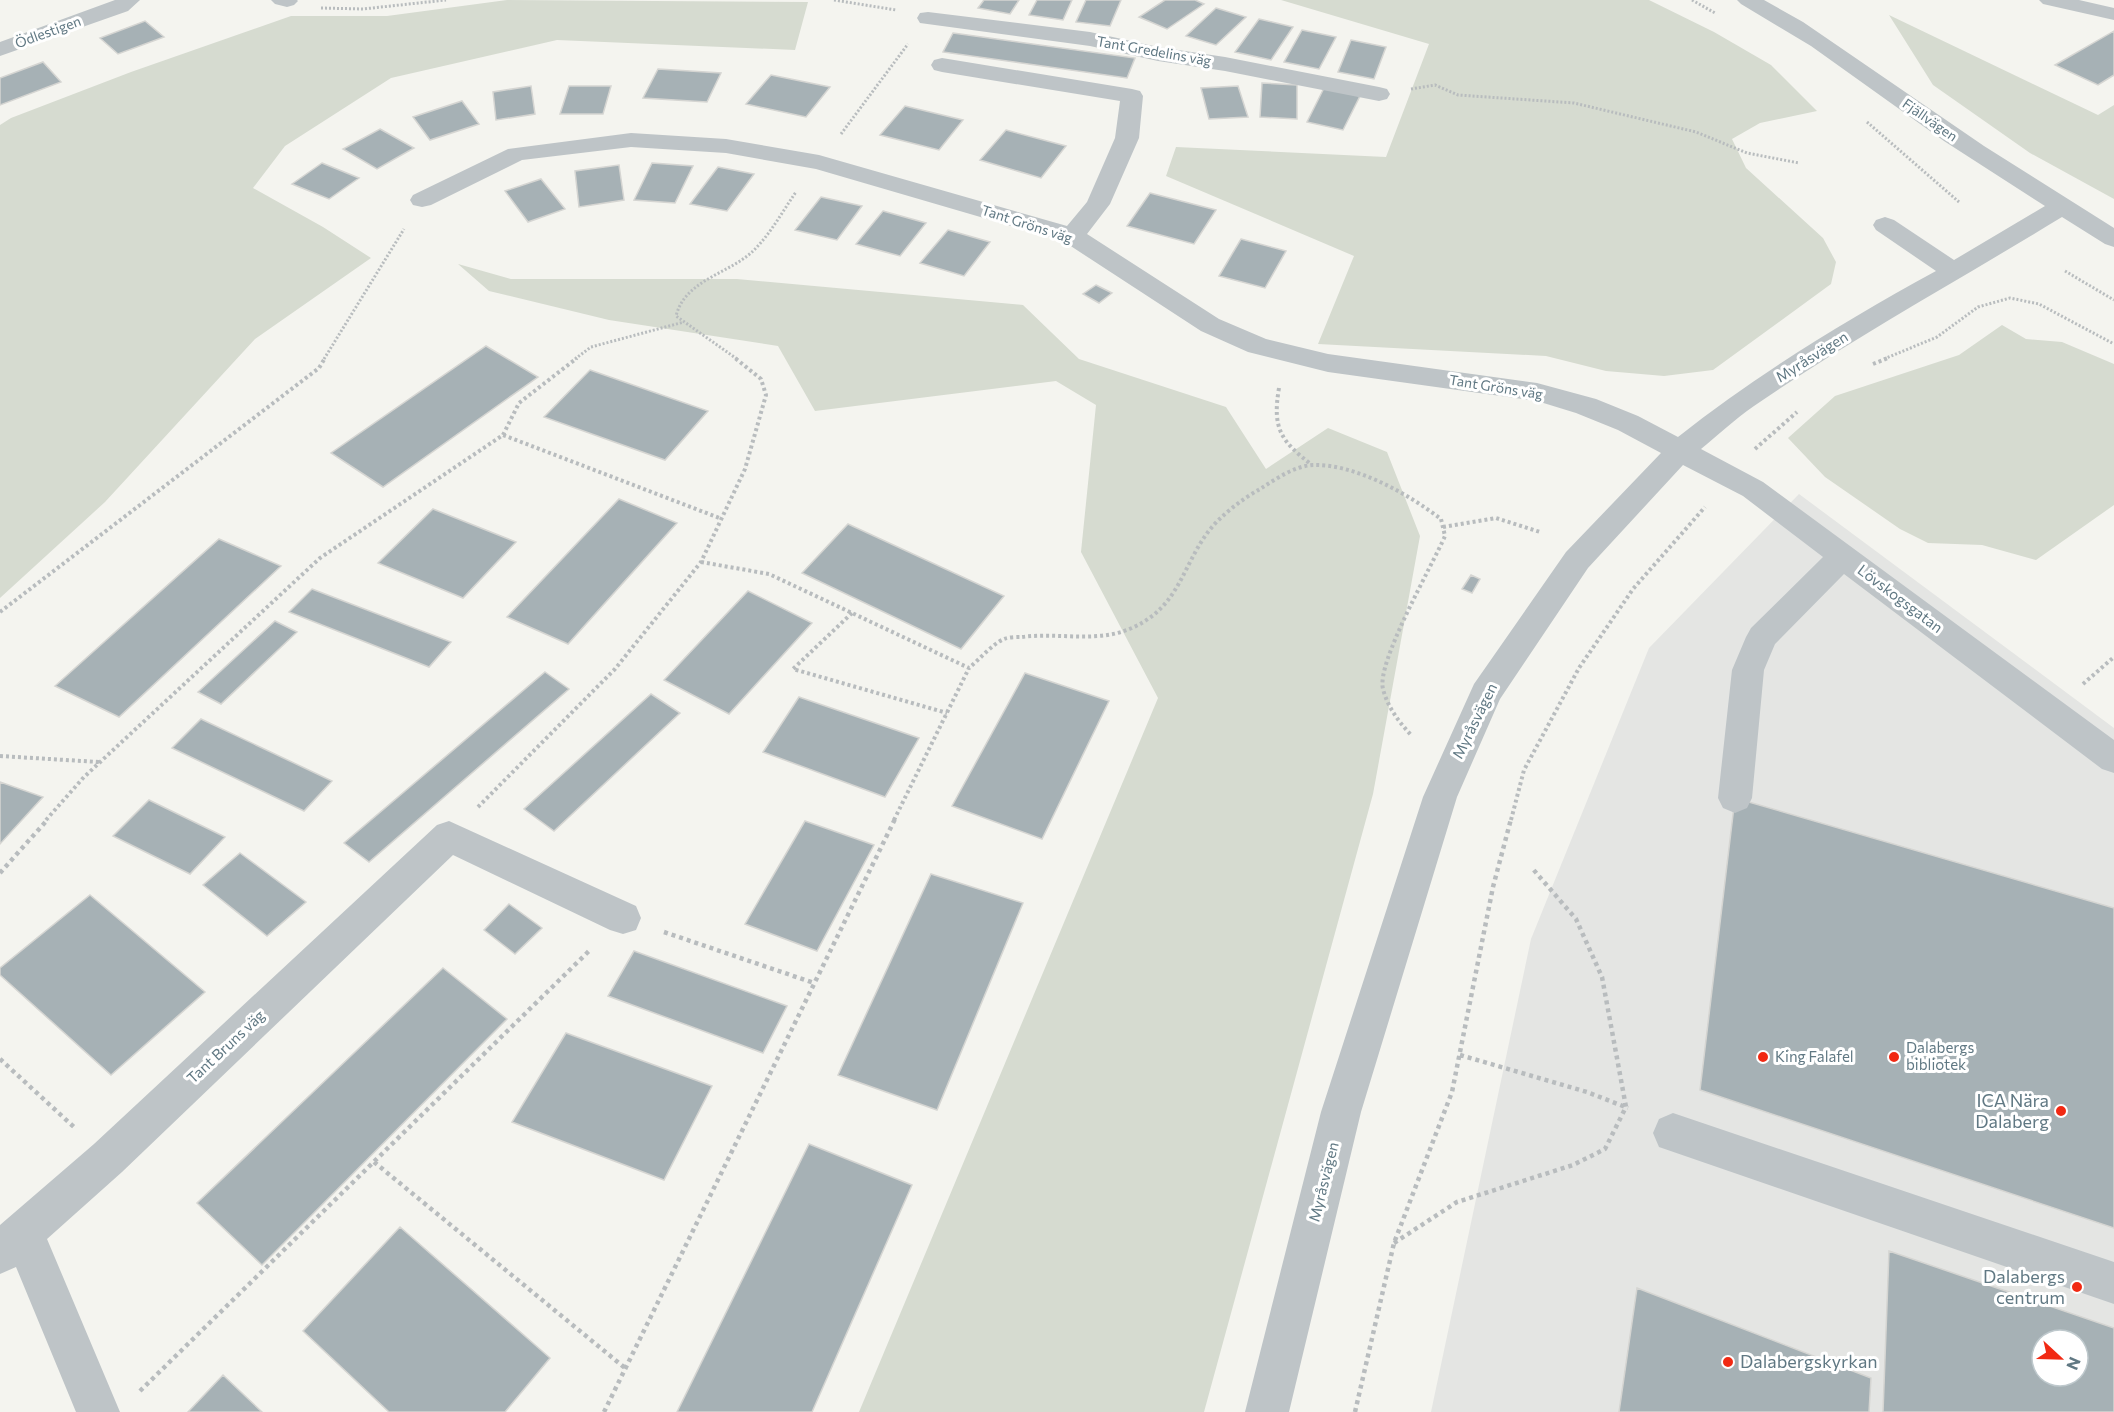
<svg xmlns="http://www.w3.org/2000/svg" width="2114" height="1412" font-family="Commissioner,sans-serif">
  <rect width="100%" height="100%" fill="#f4f4ef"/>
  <path fill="#e4e5e3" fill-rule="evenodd" d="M1799,494l315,234v684h-683l100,-473 118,-291zM2042,1340h36v36h-36z"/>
  <path fill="#d6dbd0" d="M507,0l301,2 -13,48 -238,-10 -166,38 -106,68 -32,42 70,39 48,31 -116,81 -150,163 -105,96v-473l11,-7 120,-46 160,-56h96z
    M1281,0h368l65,32 57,33 46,46 -57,12 -28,16 14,29 77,70 13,24 -5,22 -118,86 -49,6 -58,-5 -60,-15 -228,-12 36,-88 -188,-80 10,-29 210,10 43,-113z
    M1889,15l209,100 16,-10v94l-84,-46 -97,-68z
    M458,264l53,15h226l286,26 56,54 147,48 40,62 62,-41 59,24 33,84 -47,258 -169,618h-345l299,-714 -77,-146 15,-147 -40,-24 -241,30 -37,-65 -169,-26 -120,-29z
    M2002,325l24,14 36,3 52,22v141l-78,55 -54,-15 -54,-2 -28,-14 -75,-52 -37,-39 47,-42 124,-41z"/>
  <path fill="#a6b1b5" stroke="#d5d5d2" stroke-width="1.5" fill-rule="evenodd" d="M984,0h35l-9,14 -32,-6z
    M1037,0h35l-9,20 -34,-5z
    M1086,0h35l-11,26 -34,-4z
    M1165,0h30l9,4 -37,25 -28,-12z
    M1216,8l30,9 -30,28 -30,-9z
    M1259,19l34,8 -22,33 -36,-8z
    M145,21l19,16 -46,17 -18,-16z
    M1302,30l34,7 -17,32 -35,-7z
    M2114,31v44l-16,10 -43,-20z
    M953,33l182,25 -8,20 -184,-26z
    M1351,40l35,7 -12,32 -36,-7z
    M43,62l18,20 -61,23v-27z
    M658,69l63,4 -14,29 -64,-4z
    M771,75l59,12 -24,30 -60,-13z
    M1262,83l35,2v34l-37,-2z
    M531,86l4,28 -39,6 -3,-28z
    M569,86h42l-8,28h-43z
    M1238,86l10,31 -39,2 -8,-31z
    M1324,88l36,8 -17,34 -36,-8z
    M462,101l17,23 -49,16 -17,-23z
    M905,106l58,14 -24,30 -59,-15z
    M380,129l34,19 -37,21 -34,-20z
    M1006,130l60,16 -25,32 -61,-18z
    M322,163l37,15 -30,21 -37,-15z
    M652,163l41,3 -18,37 -41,-3z
    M619,165l5,35 -45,7 -4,-36z
    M718,167l36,7 -27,37 -37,-7z
    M541,179l24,30 -37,13 -23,-31z
    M1150,193l66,17 -22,34 -67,-18z
    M821,197l41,9 -25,34 -42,-10z
    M883,211l43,12 -26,33 -44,-12z
    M948,230l42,12 -26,34 -44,-13z
    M1241,239l45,12 -21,37 -46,-12z
    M1096,285l16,8 -13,10 -16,-9z
    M486,346l52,31 -155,110 -52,-34z
    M590,370l118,41 -43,49 -121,-43z
    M619,499l58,24 -109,121 -61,-27z
    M433,509l83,33 -53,56 -85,-35z
    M848,524l156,72 -43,53 -159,-76z
    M219,539l62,27 -162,151 -64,-31z
    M1471,575l9,4 -8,14 -10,-4z
    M312,589l139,53 -22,25 -140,-55z
    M748,591l64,32 -83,91 -65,-34z
    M275,621l22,11 -76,72 -23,-12z
    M545,672l24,17 -200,173 -25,-19z
    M1025,673l84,28 -67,138 -90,-33z
    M651,694l29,19 -126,118 -30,-22z
    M799,697l120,41 -34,59 -122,-45z
    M201,719l131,62 -28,30 -132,-63z
    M0,782l43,15 -43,47z
    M1735,798l379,110v320l-414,-138z
    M149,800l76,37 -35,37 -77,-38z
    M805,821l69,24 -57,106 -72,-27z
    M240,853l66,49 -39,34 -64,-51z
    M931,874l92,29 -86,207 -99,-35z
    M90,895l115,97 -94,83 -111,-100v-7z
    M509,904l33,24 -27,26 -31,-24z
    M634,951l153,55 -24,47 -155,-57z
    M443,968l64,51 -245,246 -65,-62z
    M566,1033l146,53 -48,94 -152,-58z
    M809,1144l103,41 -100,227h-135z
    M400,1227l150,131 -45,54h-116l-86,-81z
    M1889,1251l225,77v84h-231zM2042,1340h36v36h-36z
    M1637,1288l234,90 -2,34h-250z
    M223,1375l39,37h-74z"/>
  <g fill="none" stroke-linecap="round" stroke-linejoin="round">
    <path stroke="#b8bcbe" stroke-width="3" stroke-dasharray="2 2" stroke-linecap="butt" d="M834,0l62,10
      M1692,0l23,13
      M321,8l42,1 83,-9
      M1411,89l24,-4 23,10 116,8 122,29 51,21 52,10
      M1867,122l92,80
      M841,134l67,-90
      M2065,271l49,29
      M324,359l80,-130
      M575,359l16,-12 93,-25
      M737,359l-61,-43c9,-36 52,-42 76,-64 18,-17 30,-40 44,-60
      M1884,359l53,-22 41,-30 32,-9 29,6 75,40"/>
    <path stroke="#b8bcbe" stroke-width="4" stroke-dasharray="3 3" stroke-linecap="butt" d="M1873,364l15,-6
      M1279,388c-7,41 2,53 33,77
      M503,435l16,-32 58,-45
      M1755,449l42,-37
      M1443,527l53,-9 44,14
      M701,562l68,12 200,94c10,-8 23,-24 35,-29 5,-2 13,-2 18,-2 37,-5 77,7 112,-10 45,-21 48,-60 74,-95 12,-16 34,-33 52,-43 16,-10 34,-23 53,-24 43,-1 95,29 128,54l4,17c-13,30 -69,127 -62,153 5,19 16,33 29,47
      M0,612l319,-244 6,-10
      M852,613l-59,56 154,44
      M2083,684l31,-27
      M0,756l99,6
      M478,807l137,-138 86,-107 44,-93 21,-74 -5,-16 -26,-21
      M46,820l38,-43 236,-219 183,-123 219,84
      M894,820l75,-152
      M1511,820l13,-50 55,-102 54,-79 72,-82"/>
    <path stroke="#b8bcbe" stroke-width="4.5" stroke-dasharray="4 4" stroke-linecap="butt" d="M0,873l48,-54
      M664,932l150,51
      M1460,1055l127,37 41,16
      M0,1059l75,69
      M374,1162l251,206
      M1394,1243l63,-41 116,-37 32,-16 21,-42 -24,-130 -26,-58 -44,-51
      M140,1391l451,-442
      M604,1412l291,-593
      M1355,1412l39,-169 58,-151 41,-205 18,-68"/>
    <path fill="#bec4c7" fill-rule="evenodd" d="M115,0h25l-12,11 -128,45v-14z
      M271,0h26l1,1 -4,4 -7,2 -12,-3z
      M1737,0h27l39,22 181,124 130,82v19l-9,-3 -43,-27c-103,63 -209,121 -308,189 -19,13 -36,29 -53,43l62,33 351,258v33l-12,-4 -258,-195 -69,70 -11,26 -12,128 -5,10 -12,5 -12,-5 -5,-10 14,-128 14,-33 5,-9 72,-71 -80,-61 -60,-31 -95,103 -88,131 -43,98 -96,315 -72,300h-44l76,-300 102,-315 51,-113 92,-132 95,-99 -43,-23 -42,-17 -39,-12 -209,-29 -80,-20 -47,-21 -138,-90 -247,-72 -90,-16 -95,-6 -109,13 -91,45 -9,2 -9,-2 -3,-5 3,-5 95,-46 123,-16 95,6 93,16 248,71 20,-24 28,-64 5,-37 -178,-29 -8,-2 -3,-5 3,-5 8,-2 190,31 8,2 3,5 -4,42 -29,66 -23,30 132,85 47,20 62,15 209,29 59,16 42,17 40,21c80,-63 168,-117 258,-166l-60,-41 -3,-5 3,-5 9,-3 9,3 60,40 91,-54 -101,-65 -133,-95 -70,-42z
      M2039,0h40l35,8v12l-71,-16z
      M928,12l162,20 68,15 67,10 154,30 8,2 3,5 -3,5 -8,2 -154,-30 -67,-10 -68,-15 -170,-23 -3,-5 3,-5z
      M449,821l187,85 5,12 -5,12 -13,4 -13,-4 -157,-75 -331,317 -75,67 73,173h-44l-60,-145 -16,7v-49l94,-81 343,-319z
      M1673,1113l441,149v42l-455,-157 -6,-14 6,-14z"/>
  </g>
  <g fill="#f12913" stroke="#fff" stroke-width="2">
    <circle cx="1763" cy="1057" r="6"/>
    <circle cx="1894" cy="1057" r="6"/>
    <circle cx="2061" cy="1111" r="6"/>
    <circle cx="2077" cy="1287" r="6"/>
    <circle cx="1728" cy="1362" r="6"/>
  </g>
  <g text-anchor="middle" stroke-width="6" stroke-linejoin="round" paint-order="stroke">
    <g font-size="14" fill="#607883" stroke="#fff">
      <text transform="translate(48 32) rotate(-20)" y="5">Ödlestigen</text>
      <text transform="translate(1154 51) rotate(10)" y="5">Tant Gredelins väg</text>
      <text transform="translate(1930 120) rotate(35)" y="5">Fjällvägen</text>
      <text transform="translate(1027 224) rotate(18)" y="5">Tant Gröns väg</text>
      <text transform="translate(1496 387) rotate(9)" y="5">Tant Gröns väg</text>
    </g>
    <g font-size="15" fill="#607883" stroke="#fff">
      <text transform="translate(1812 357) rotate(-32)" y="5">Myråsvägen</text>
      <text transform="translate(1900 599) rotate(37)" y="5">Lövskogsgatan</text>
      <text transform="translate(1475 721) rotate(-64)" y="5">Myråsvägen</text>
      <text transform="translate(226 1047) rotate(-43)" y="5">Tant Bruns väg</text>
      <text transform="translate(1324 1182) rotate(-76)" y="5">Myråsvägen</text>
    </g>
    <g font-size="15" fill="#607883" stroke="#fff" text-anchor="start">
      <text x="1906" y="1053">Dalabergs<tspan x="1906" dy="17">bibliotek</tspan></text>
      <text x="1775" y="1062">King Falafel</text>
    </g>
    <g font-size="18" fill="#607883" stroke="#fff" text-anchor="end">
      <text x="2049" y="1107">ICA Nära<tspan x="2049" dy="21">Dalaberg</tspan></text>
      <text x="2065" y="1283">Dalabergs<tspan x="2065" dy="21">centrum</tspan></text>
      <text x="1740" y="1368" text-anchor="start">Dalabergskyrkan</text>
    </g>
  </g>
  <g transform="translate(2060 1358) rotate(112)"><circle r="28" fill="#ffffff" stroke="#bfc9cd" stroke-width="1.5"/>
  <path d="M0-4.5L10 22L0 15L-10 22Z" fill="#f12913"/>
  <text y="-9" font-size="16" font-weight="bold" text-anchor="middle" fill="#607883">N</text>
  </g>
</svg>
